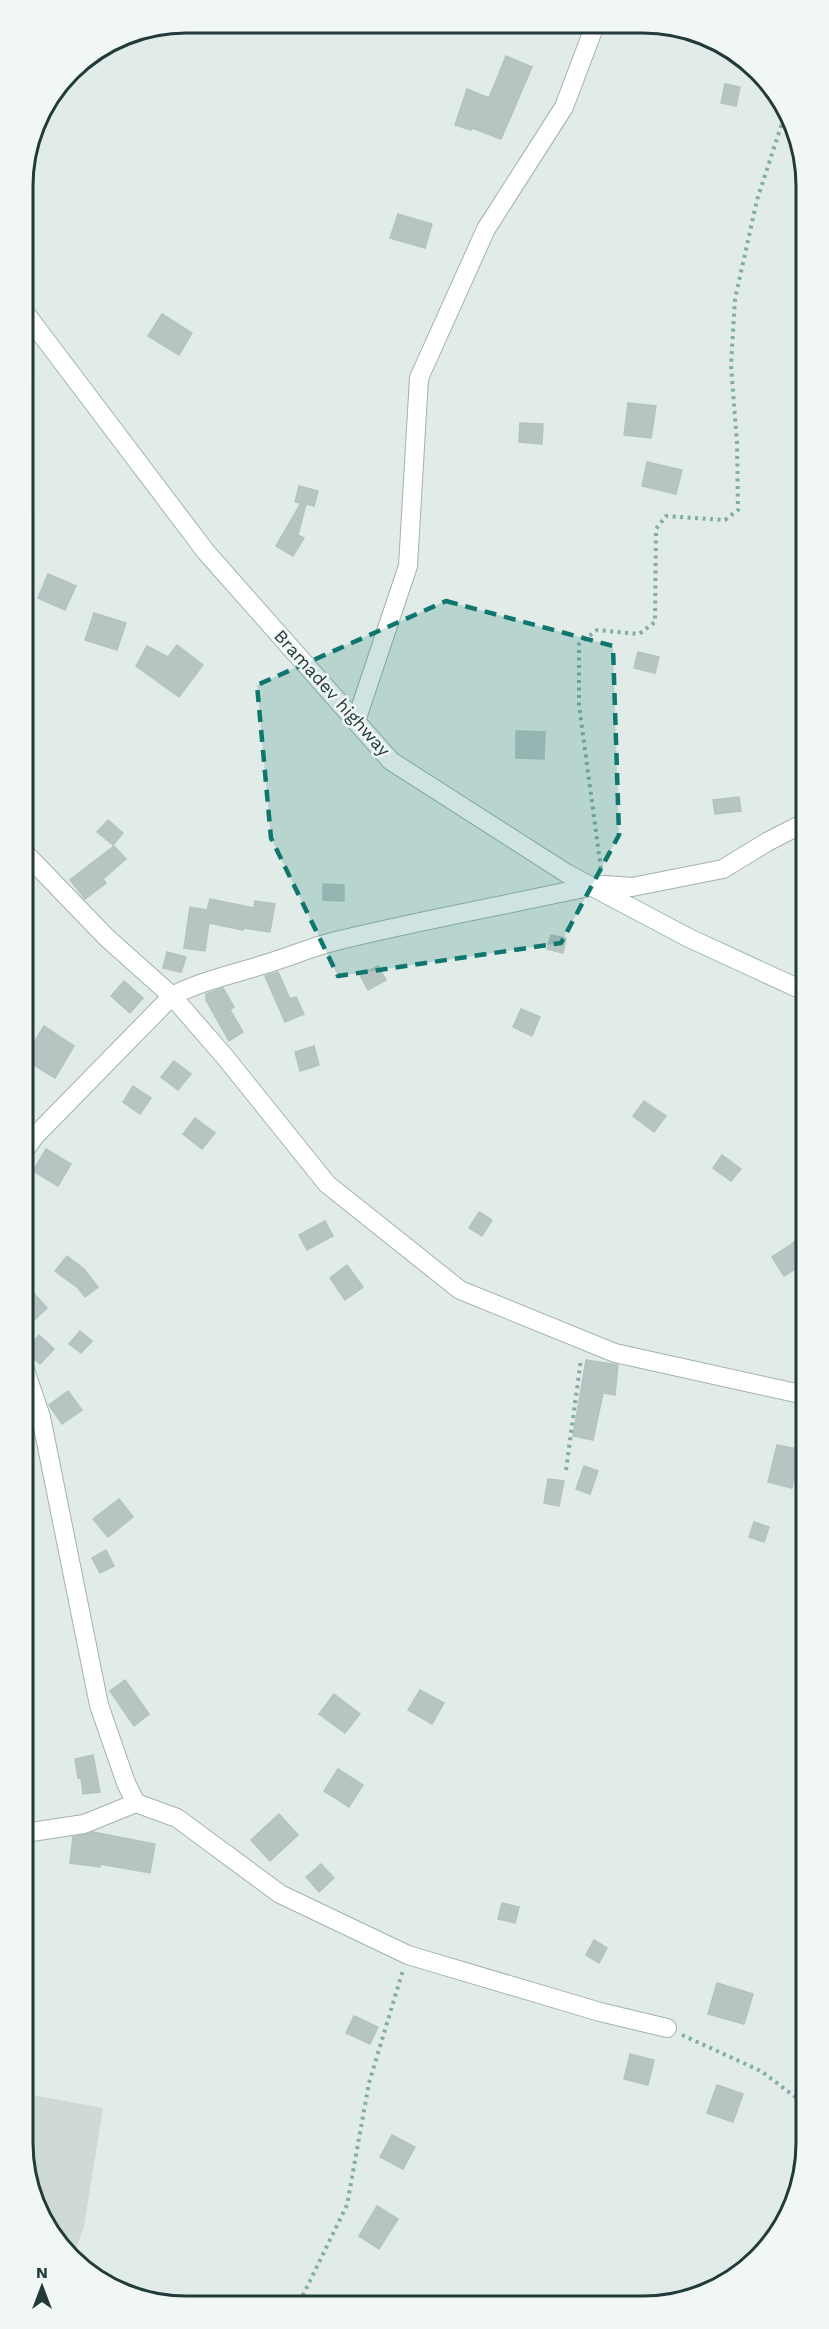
<svg xmlns="http://www.w3.org/2000/svg" width="829" height="2329" font-family="'Work Sans',sans-serif">
  <rect width="100%" height="100%" fill="#e1ebe8"/>
  <path fill="#cfdad7" d="M26,2094l77,14 -19,118 -12,34 -46,-84z"/>
  <path fill="#b6c5c2" stroke="#b3c4c0" stroke-width="1.5" d="M506,56l26,11 -31,72 -29,-11 -1,2 -16,-5 12,-36 22,9z
    M725,84l15,3 -4,19 -15,-3z
    M398,214l34,10 -7,24 -35,-10z
    M162,314l30,19 -13,22 -31,-19z
    M628,403l28,3 -5,32 -27,-3z
    M520,423l23,1 -1,20 -23,-2z
    M647,462l35,8 -6,24 -34,-8z
    M299,486l19,5 -4,15 -8,-2 -8,31 6,3 -11,18 -17,-10 25,-43 -6,-1z
    M48,574l28,12 -11,24 -27,-12z
    M94,613l32,10 -9,27 -32,-10z
    M177,645l26,20 -24,32 -43,-31 11,-20 21,11z
    M638,652l21,5 -4,16 -21,-5z
    M516,731l29,1 -1,27 -28,-1z
    M739,797l2,14 -26,3 -2,-14z
    M108,820l15,13 -10,12 -16,-13z
    M114,846l12,13 -23,20 3,4 -21,16 -15,-19z
    M323,884l21,1v16l-21,-1z
    M210,899l44,9 1,-7 20,3 -5,28 -27,-4v2l-34,-7 -4,28 -21,-3 6,-41 17,3z
    M551,935l15,3 -3,15 -16,-4z
    M167,952l19,5 -5,15 -18,-4z
    M378,966l8,14 -18,10 -8,-15z
    M278,972l12,27 6,-2 8,17 -19,8 -20,-46z
    M124,981l19,17 -13,15 -19,-17z
    M223,988l11,19 -4,3 13,22 -14,9 -23,-41v-6z
    M521,1009l19,8 -8,19 -19,-9z
    M44,1026l30,20 -19,32 -31,-19z
    M314,1046l5,19 -19,6 -5,-19z
    M174,1061l17,13 -13,16 -17,-13z
    M133,1086l18,12 -11,16 -17,-12z
    M644,1101l22,15 -12,16 -21,-16z
    M195,1118l20,15 -13,16 -19,-15z
    M46,1149l25,15 -13,22 -25,-15z
    M722,1155l19,14 -10,12 -18,-13z
    M479,1212l13,8 -10,16 -13,-8z
    M325,1221l8,15 -26,14 -8,-15z
    M805,1233v30l-21,13 -12,-19 17,-11z
    M67,1256l17,13 14,18 -13,10 -7,-9 -23,-17z
    M347,1265l16,22 -18,13 -15,-22z
    M24,1282l23,26 -15,14 -8,-9z
    M80,1331l12,10 -11,12 -12,-9z
    M39,1335l15,14 -14,15 -15,-14z
    M586,1360l32,5 -3,30 -12,-2 -10,47 -20,-4z
    M68,1391l14,19 -20,14 -13,-19z
    M777,1445l21,4 -3,17h2l-5,22 -24,-6z
    M584,1466l14,5 -8,23 -14,-5z
    M548,1479l16,2 -5,25 -15,-3z
    M119,1499l14,18 -25,20 -15,-18z
    M754,1522l15,5 -5,15 -15,-5z
    M106,1550l8,16 -14,7 -8,-15z
    M125,1680l24,34 -15,12 -24,-35z
    M420,1690l24,13 -12,21 -24,-14z
    M334,1694l26,20 -15,19 -26,-19z
    M93,1755l7,37 -17,2 -2,-17 -3,1 -3,-19z
    M338,1769l25,16 -14,22 -25,-16z
    M279,1814l19,21 -28,26 -19,-21z
    M93,1832l62,12 -5,29 -50,-9v3l-30,-4 3,-26z
    M321,1864l13,14 -15,14 -13,-15z
    M502,1903l17,4 -4,16 -17,-4z
    M594,1940l13,8 -8,15 -13,-8z
    M717,1983l36,11 -9,30 -36,-10z
    M354,2016l24,11 -8,17 -24,-11z
    M630,2054l24,6 -6,25 -24,-6z
    M717,2085l26,9 -10,28 -26,-9z
    M392,2135l23,12 -12,22 -23,-12z
    M377,2206l21,13 -19,30 -20,-13z"/>
  <g fill="none" stroke-linecap="round" stroke-linejoin="round">
    <g stroke="#a4b2b0" stroke-width="20">
      <path id="street" d="M356,721l52,-155 11,-188 67,-149 78,-122 31,-82
        M24,852l83,86 65,58 53,61 102,127 133,106 155,63 190,42
        M24,1151l11,-15 137,-140c29,-15 59,-21 90,-31 25,-7 49,-18 74,-24 85,-21 171,-36 256,-55l13,-1 27,2 91,-18 44,-27 37,-19
        M25,1370l16,47 58,288 27,78 10,20 -52,21 -59,9
        M136,1803l41,15 103,76 128,61 192,57 67,16"/>
    </g>
    <g stroke="#a0b6b2" stroke-width="20">
      <path id="secondary" d="M23,310l183,242 185,209 175,112 123,65 115,53"/>
    </g>
    <path stroke="#83aca8" stroke-width="4" stroke-dasharray="3 4.5" stroke-linecap="butt" d="M601,869l-22,-164v-61l18,-14 42,4 16,-12 1,-93 10,-13 59,4 13,-10 -1,-67 -6,-78 4,-66 22,-99 27,-83
      M566,1470l15,-111
      M682,2035l79,36 45,34
      M302,2303l1,-8 44,-90 22,-122 34,-113"/>
    <use href="#street" stroke="#fff" stroke-width="18"/>
    <use href="#secondary" stroke="#fff" stroke-width="18"/>
  </g>
  <path fill="#0f766e" fill-opacity="0.2" stroke="#0f766e" stroke-width="4.5" stroke-dasharray="12 8" stroke-linejoin="round" d="M446,601l167,45 6,189 -58,108 -223,33 -67,-138 -14,-153z"/>
  <g text-anchor="middle" stroke-width="5" stroke-linejoin="round" paint-order="stroke">
    <g font-size="18" fill="#223a39" stroke="#f1f7f5">
      <text transform="translate(332 693) rotate(48)" y="6">Bramadev highway</text>
    </g>
  </g>
  <path d="M0 0H829V2329H0ZM186 33H643A153 153 0 0 1 796 186V2143A153 153 0 0 1 643 2296H186A153 153 0 0 1 33 2143V186A153 153 0 0 1 186 33Z" fill="#f1f7f5" fill-rule="evenodd"/>
  <path fill="none" stroke="#223a39" stroke-width="3" d="M186 33H643A153 153 0 0 1 796 186V2143A153 153 0 0 1 643 2296H186A153 153 0 0 1 33 2143V186A153 153 0 0 1 186 33Z"/>
  <g transform="translate(42 2287)" stroke="#f1f7f5" stroke-width="4.5" paint-order="stroke">
  <path d="M0-4.5L10 22L0 15L-10 22Z" fill="#223a39"/>
  <text y="-9" font-size="16" font-weight="bold" text-anchor="middle" fill="#223a39">N</text>
  </g>
</svg>
